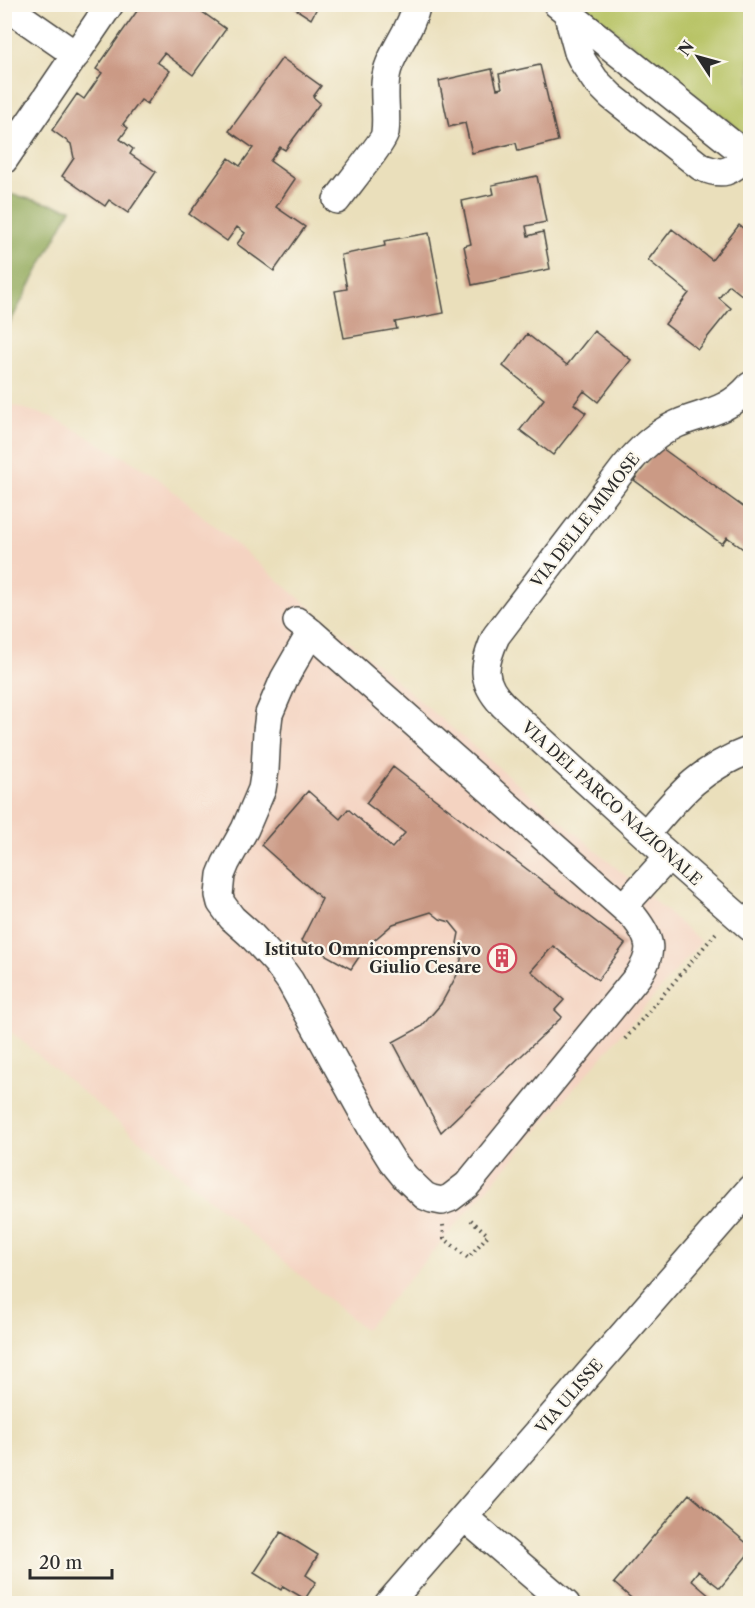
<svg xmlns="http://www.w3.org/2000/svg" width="755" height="1608" font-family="'Libre Caslon Text',serif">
  <rect width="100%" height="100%" fill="#fbf7ec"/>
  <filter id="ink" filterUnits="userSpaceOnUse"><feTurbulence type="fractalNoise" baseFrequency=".0167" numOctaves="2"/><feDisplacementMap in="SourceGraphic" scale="12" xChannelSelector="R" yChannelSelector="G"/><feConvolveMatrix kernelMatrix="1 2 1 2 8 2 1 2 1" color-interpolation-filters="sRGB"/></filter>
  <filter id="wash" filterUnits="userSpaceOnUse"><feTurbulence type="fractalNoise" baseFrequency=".008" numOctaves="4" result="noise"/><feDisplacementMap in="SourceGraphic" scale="24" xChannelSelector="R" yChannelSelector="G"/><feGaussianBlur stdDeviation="1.35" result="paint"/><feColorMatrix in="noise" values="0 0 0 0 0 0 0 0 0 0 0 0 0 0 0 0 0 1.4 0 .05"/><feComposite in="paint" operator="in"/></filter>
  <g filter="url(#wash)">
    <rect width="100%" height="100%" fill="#eadfbb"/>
    <path fill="#f4d3c1" d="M5,403l50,15 97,55 488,415 61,54 -336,388 -354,-298 -6,2z"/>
    <path fill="#b7c365" stroke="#717748" stroke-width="1.5" d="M583,5h167v134z"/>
    <path fill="#91a95a" stroke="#5e6a42" stroke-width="1.5" d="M5,193l66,16 -66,123 -1,-139z"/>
    <g id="blocks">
      <path fill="#cb9a85" d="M142,4h49l35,25 -33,46 -29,-22 -7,9 13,9 -23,33 -6,-4 -18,24 5,4 -8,11 13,10 -3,5 26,18 -28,41 -19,-13 -4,6 -43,-30 12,-18 -3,-14 -19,-14 25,-36 7,5 18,-26 -6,-4z
        M288,4h31l-8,15z
        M282,58l39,28 -8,11 7,6 -35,47 -5,-3 -10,14 25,18 -19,28 29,20 -31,44 -37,-27 8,-11 -8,-6 -10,14 -38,-27 40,-56 11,8 13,-18 -24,-17z
        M540,65l18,76 -40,10 -2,-8 -44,10 -7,-30 -16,4 -10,-46 53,-12 5,20 5,-1 -3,-14z
        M537,176l9,46 -20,4 2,10 15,-4 7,37 -78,16 -8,-39 7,-2 -9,-43 32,-7 -2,-9z
        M739,225l11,9v53l-7,9 -14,-11 -10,13 12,10 -33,41 -33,-25 24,-31 -41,-33 24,-31 40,31z
        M429,233l15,80 -49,9 2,7 -53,9 -9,-47 12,-2 -6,-34 44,-9 -1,-5z
        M594,331l37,29 -33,42 -14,-11 -10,13 12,9 -33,42 -33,-25 24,-31 -41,-33 24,-32 40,31z
        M659,446l87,63 4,-6v51l-23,-17 -5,7 -88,-64z
        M393,767l232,177 -27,36 -45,-34 -22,25 33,29 -9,10 7,7 -121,115 -48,-90 28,-15 20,-23 17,-31 6,-26 -7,-4 2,-10 -9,-11 -10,-3 -9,-7 -38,12 -28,24 -14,21 -50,-28 21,-42 -61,-54 47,-54 32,28 8,-10 44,39 13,-15 -39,-30z
        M689,1494l61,52v6l-30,36 -22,-17 -7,9 21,18 -5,6h-69l-24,-21z
        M281,1532l37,23 -12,20 10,7 -11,17 -22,-13 -2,4 -27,-17z"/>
    </g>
  </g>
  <g filter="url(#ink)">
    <use href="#blocks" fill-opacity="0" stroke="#484641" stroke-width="1.5"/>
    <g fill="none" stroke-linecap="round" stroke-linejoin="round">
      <g stroke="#484641" stroke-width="30">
        <path id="minor" d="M557,4l10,8 179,143c-14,18 -24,21 -45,12l-90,-71 -16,-16 -12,-18 -5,-10 -11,-40
          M4,5l72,50
          M4,160l106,-156
          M337,200c7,-10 47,-59 48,-67 3,-22 -4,-44 3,-65 8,-23 23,-38 29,-64
          M750,386c-7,8 -15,15 -25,20 -15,8 -33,11 -48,18 -22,10 -38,26 -53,44l-128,168c-13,29 -16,45 7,69l142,130 105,92
          M297,621l14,11 323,285c18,23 20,35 4,59l-171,209 -17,13 -8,3 -10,-2 -7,-3 -20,-19 -13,-16 -20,-32 -82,-148 -13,-18 -27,-29 -18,-16 -11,-15 -2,-8 2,-20 5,-12 19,-34 17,-40 3,-19 2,-39 2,-17 15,-35 27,-47
          M645,835c35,-41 53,-65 105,-85
          M623,907l46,-51
          M464,1517l102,87
          M388,1604l362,-415"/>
      </g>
      <path stroke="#484641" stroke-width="4" stroke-dasharray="1.5 4.5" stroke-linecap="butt" d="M625,1039l91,-106
        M443,1225l1,13 24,20 20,-23 -18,-16 1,-2"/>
      <use href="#minor" stroke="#fff" stroke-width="27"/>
    </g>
  </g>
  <defs>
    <g id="building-ring" transform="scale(1.5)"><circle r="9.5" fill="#fbf7ec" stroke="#d1495b" stroke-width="1.5"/><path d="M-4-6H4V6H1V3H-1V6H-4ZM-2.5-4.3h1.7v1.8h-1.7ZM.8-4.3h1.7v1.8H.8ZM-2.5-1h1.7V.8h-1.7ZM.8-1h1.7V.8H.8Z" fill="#d1495b"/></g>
  </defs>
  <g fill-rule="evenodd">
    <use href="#building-ring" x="502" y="958"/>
  </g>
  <g text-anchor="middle" stroke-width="4.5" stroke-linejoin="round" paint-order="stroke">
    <g font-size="16" fill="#2b2b2b" stroke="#fbf7ec">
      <text transform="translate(585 520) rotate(-52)" y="6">VIA DELLE MIMOSE</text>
      <text transform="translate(612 803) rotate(42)" y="6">VIA DEL PARCO NAZIONALE</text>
      <text transform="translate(569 1396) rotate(-49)" y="6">VIA ULISSE</text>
    </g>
    <g font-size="16" font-weight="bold" fill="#2b2b2b" stroke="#fbf7ec" text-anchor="end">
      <text x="481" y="955">Istituto Omnicomprensivo<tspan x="481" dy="18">Giulio Cesare</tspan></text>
    </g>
  </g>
  <rect width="755" height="1608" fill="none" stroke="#fbf7ec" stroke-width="24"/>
  <g transform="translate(698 57) rotate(306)" stroke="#fbf7ec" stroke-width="4.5" paint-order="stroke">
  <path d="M0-4.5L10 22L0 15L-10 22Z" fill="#2b2b2b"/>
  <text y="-9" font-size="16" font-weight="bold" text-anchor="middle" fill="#2b2b2b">N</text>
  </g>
  <path d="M30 1569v9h82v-9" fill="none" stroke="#2b2b2b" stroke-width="3"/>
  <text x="39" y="1569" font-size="18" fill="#2b2b2b" stroke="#fbf7ec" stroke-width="4.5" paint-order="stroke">20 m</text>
</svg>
